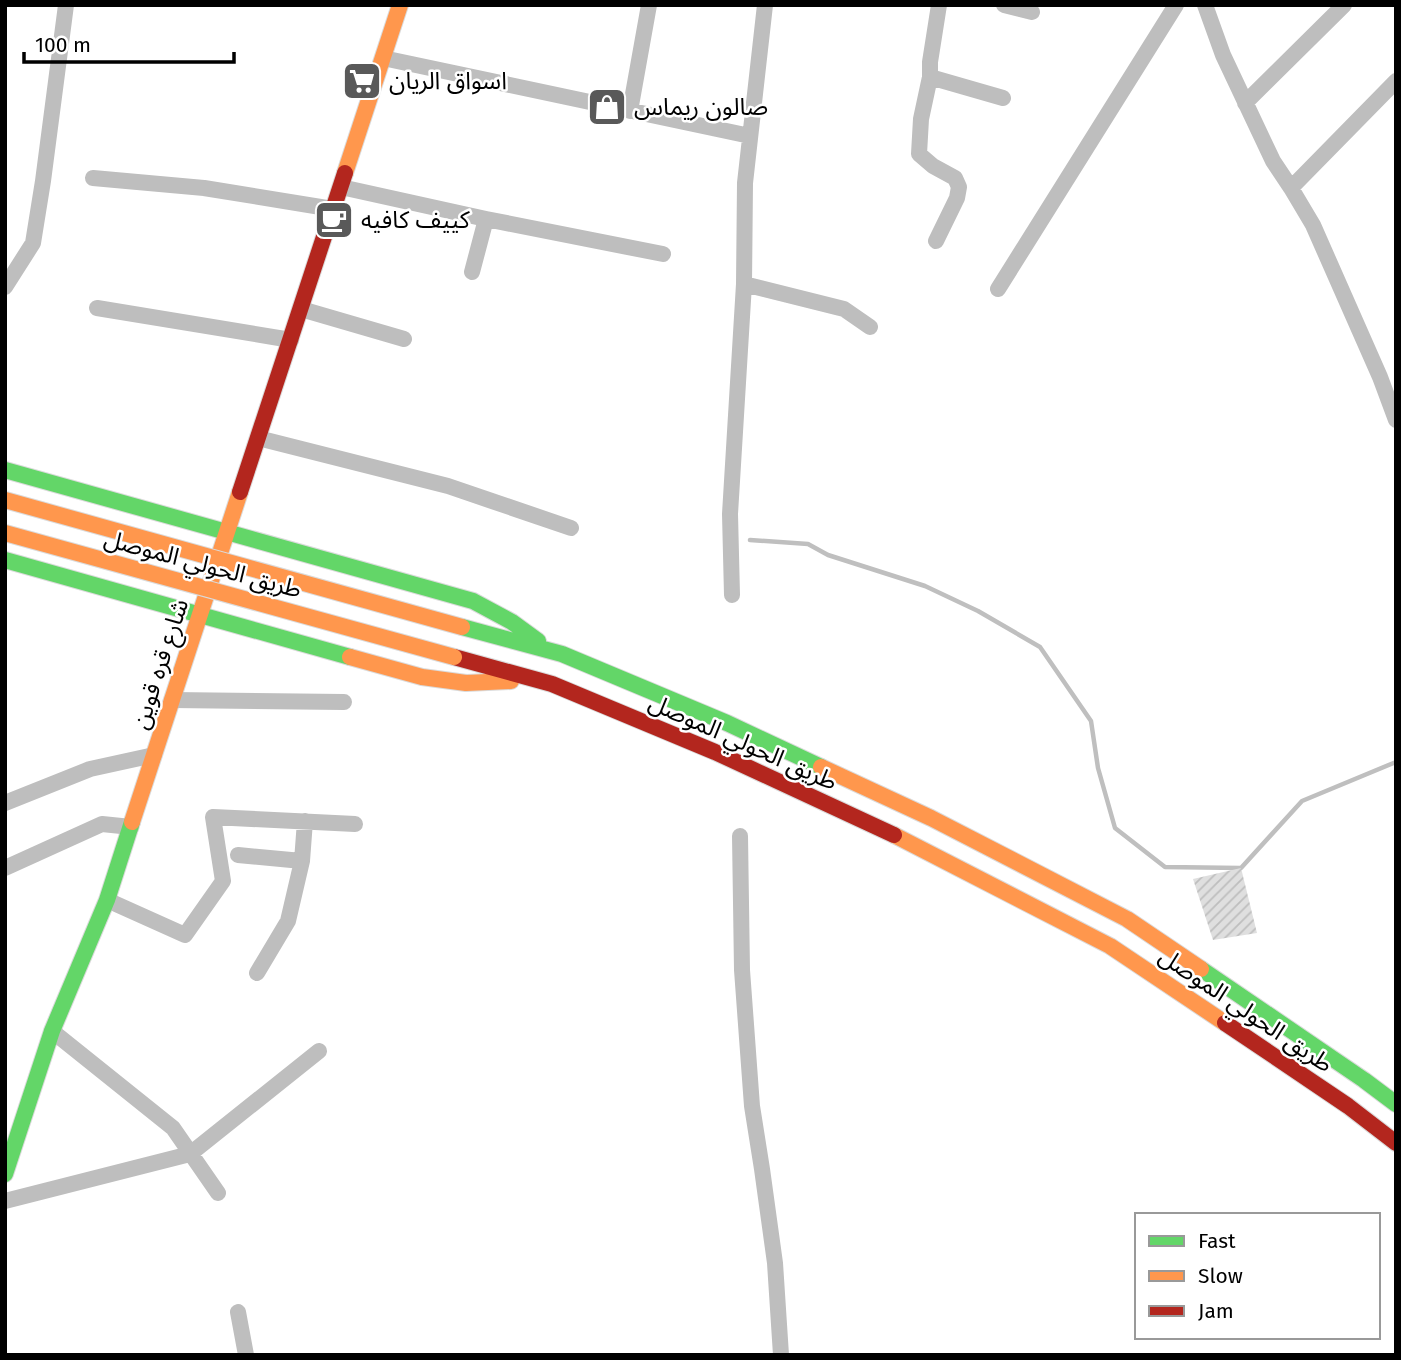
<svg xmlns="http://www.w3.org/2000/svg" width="1401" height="1360" font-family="'Fira Sans','Noto Sans Arabic',sans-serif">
  <defs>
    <pattern id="building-hatch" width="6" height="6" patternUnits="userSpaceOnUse" patternTransform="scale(1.75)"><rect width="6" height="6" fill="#dfdfdf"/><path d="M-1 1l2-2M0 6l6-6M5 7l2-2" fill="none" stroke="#bebebe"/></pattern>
  </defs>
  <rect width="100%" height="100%" fill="#fff"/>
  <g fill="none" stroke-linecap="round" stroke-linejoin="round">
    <path stroke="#bfbfbf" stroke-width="4.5" d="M750,540l58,4 20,11 97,31 53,25 62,36 51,74 7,47 17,60 50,39 76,1 61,-67 94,-39"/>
  </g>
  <path fill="url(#building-hatch)" d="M1241,868l16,65 -44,7 -20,-61z"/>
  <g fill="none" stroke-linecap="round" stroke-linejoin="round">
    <g stroke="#dbdbdb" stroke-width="18">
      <path id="fast" d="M5,470l468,131 39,21 26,19
        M5,560l345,97
        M462,627l100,27 165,69 94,44
        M1201,969l163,111 32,24
        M5,1174l47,-143 55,-131 25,-78"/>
    </g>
    <g stroke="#dbdbdb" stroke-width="18">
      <path id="slow" d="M345,173l55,-168
        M350,657l72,20 44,6 45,-2
        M821,767l110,51 196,101 74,50
        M132,822l108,-330
        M894,835l216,111 115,77"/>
    </g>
    <g stroke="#dbdbdb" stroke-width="18">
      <path id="jam" d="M240,492l105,-319
        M454,657l98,27 163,68 179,83
        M1225,1023l123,83 48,37"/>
    </g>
    <path stroke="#bebebe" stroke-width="16" d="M1004,5l28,7
      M1205,5l18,50 50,106 18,27 22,37 67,152 16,43
      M383,58l367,78
      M930,77l73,21
      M1245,103l99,-98
      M630,111l19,-106
      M93,178l111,10 129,21
      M341,187l145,32 177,35
      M1291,188l105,-107
      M936,241l21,-43 2,-11 -4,-9 -22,-12 -14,-12 2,-35 9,-42v-15l9,-57
      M472,272l14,-53
      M744,284l100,25 26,18
      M5,287l28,-44 10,-62 23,-176
      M998,289l178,-284
      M97,308l194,32
      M301,309l103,30
      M258,438l190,48 123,42
      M732,595l-2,-81 14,-230 1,-101 20,-178
      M172,700l172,2
      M5,803l85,-34 64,-14
      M740,836l2,134 10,136 10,63 13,94 6,92
      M238,855l64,6 3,-40
      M5,868l97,-44 29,3
      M107,900l78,35 38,-54 -10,-64 142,7
      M257,973l31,-52 14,-60
      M52,1031l121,97 45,65
      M5,1201l185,-47 129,-103
      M238,1312l8,43"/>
    <use href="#fast" stroke="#63d668" stroke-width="16"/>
    <use href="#slow" stroke="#ff974d" stroke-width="16"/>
    <use href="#jam" stroke="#b3261e" stroke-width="16"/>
    <g stroke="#dbdbdb" stroke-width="18" stroke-linecap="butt">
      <path id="slow-bridge" d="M5,500l457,127
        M5,533l449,124"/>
    </g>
    <use href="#slow-bridge" stroke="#ff974d" stroke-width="16"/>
  </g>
  <defs>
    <g id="supermarket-square" transform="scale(2.0125)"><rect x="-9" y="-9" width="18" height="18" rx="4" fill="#595959" stroke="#fff"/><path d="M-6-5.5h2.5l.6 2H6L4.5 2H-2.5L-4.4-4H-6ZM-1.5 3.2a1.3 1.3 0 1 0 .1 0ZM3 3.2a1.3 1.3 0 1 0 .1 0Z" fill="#fff"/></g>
    <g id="shop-square" transform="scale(2.0125)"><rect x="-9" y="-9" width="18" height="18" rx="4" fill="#595959" stroke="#fff"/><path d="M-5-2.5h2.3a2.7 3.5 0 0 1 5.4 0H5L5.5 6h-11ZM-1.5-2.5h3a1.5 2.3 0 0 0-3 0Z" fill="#fff"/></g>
    <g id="cafe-square" transform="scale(2.0125)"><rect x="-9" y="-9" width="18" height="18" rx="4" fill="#595959" stroke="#fff"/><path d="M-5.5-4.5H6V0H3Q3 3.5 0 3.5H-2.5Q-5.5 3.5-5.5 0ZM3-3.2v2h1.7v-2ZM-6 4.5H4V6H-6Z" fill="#fff"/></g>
  </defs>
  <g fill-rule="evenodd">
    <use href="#supermarket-square" x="362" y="81"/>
    <use href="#shop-square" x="607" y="107"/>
    <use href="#cafe-square" x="334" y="220"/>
  </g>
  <g text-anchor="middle" stroke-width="5" stroke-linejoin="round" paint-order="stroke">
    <g font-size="24" fill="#000" stroke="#fff" text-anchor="start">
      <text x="389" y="89">اسواق الريان</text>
      <text x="634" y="115">صالون ريماس</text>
      <text x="361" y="228">كييف كافيه</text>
    </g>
    <g font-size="24" fill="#000" stroke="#fff">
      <text transform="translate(203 564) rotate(15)" y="8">طريق الحولي الموصل</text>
      <text transform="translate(160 664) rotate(-72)" y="8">شارع قره قوين</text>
      <text transform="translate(743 742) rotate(24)" y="8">طريق الحولي الموصل</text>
      <text transform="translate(1246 1010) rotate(34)" y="8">طريق الحولي الموصل</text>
    </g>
  </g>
  <rect width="1401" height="1360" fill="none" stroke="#000000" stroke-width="14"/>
  <rect x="1135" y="1213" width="245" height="126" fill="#ffffff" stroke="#999999" stroke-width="2"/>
  <rect x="1149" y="1236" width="35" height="10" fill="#63d668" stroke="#999999" stroke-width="2"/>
  <text x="1198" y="1248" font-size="21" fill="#000000">Fast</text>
  <rect x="1149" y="1271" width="35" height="10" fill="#ff974d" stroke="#999999" stroke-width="2"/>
  <text x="1198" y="1283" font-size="21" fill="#000000">Slow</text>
  <rect x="1149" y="1306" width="35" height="10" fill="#b3261e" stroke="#999999" stroke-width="2"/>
  <text x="1198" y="1318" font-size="21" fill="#000000">Jam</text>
  <path d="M24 52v10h210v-10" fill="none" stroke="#000000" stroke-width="3.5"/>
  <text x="35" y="52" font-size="21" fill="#000000" stroke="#ffffff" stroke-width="5" paint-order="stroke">100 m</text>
</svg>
